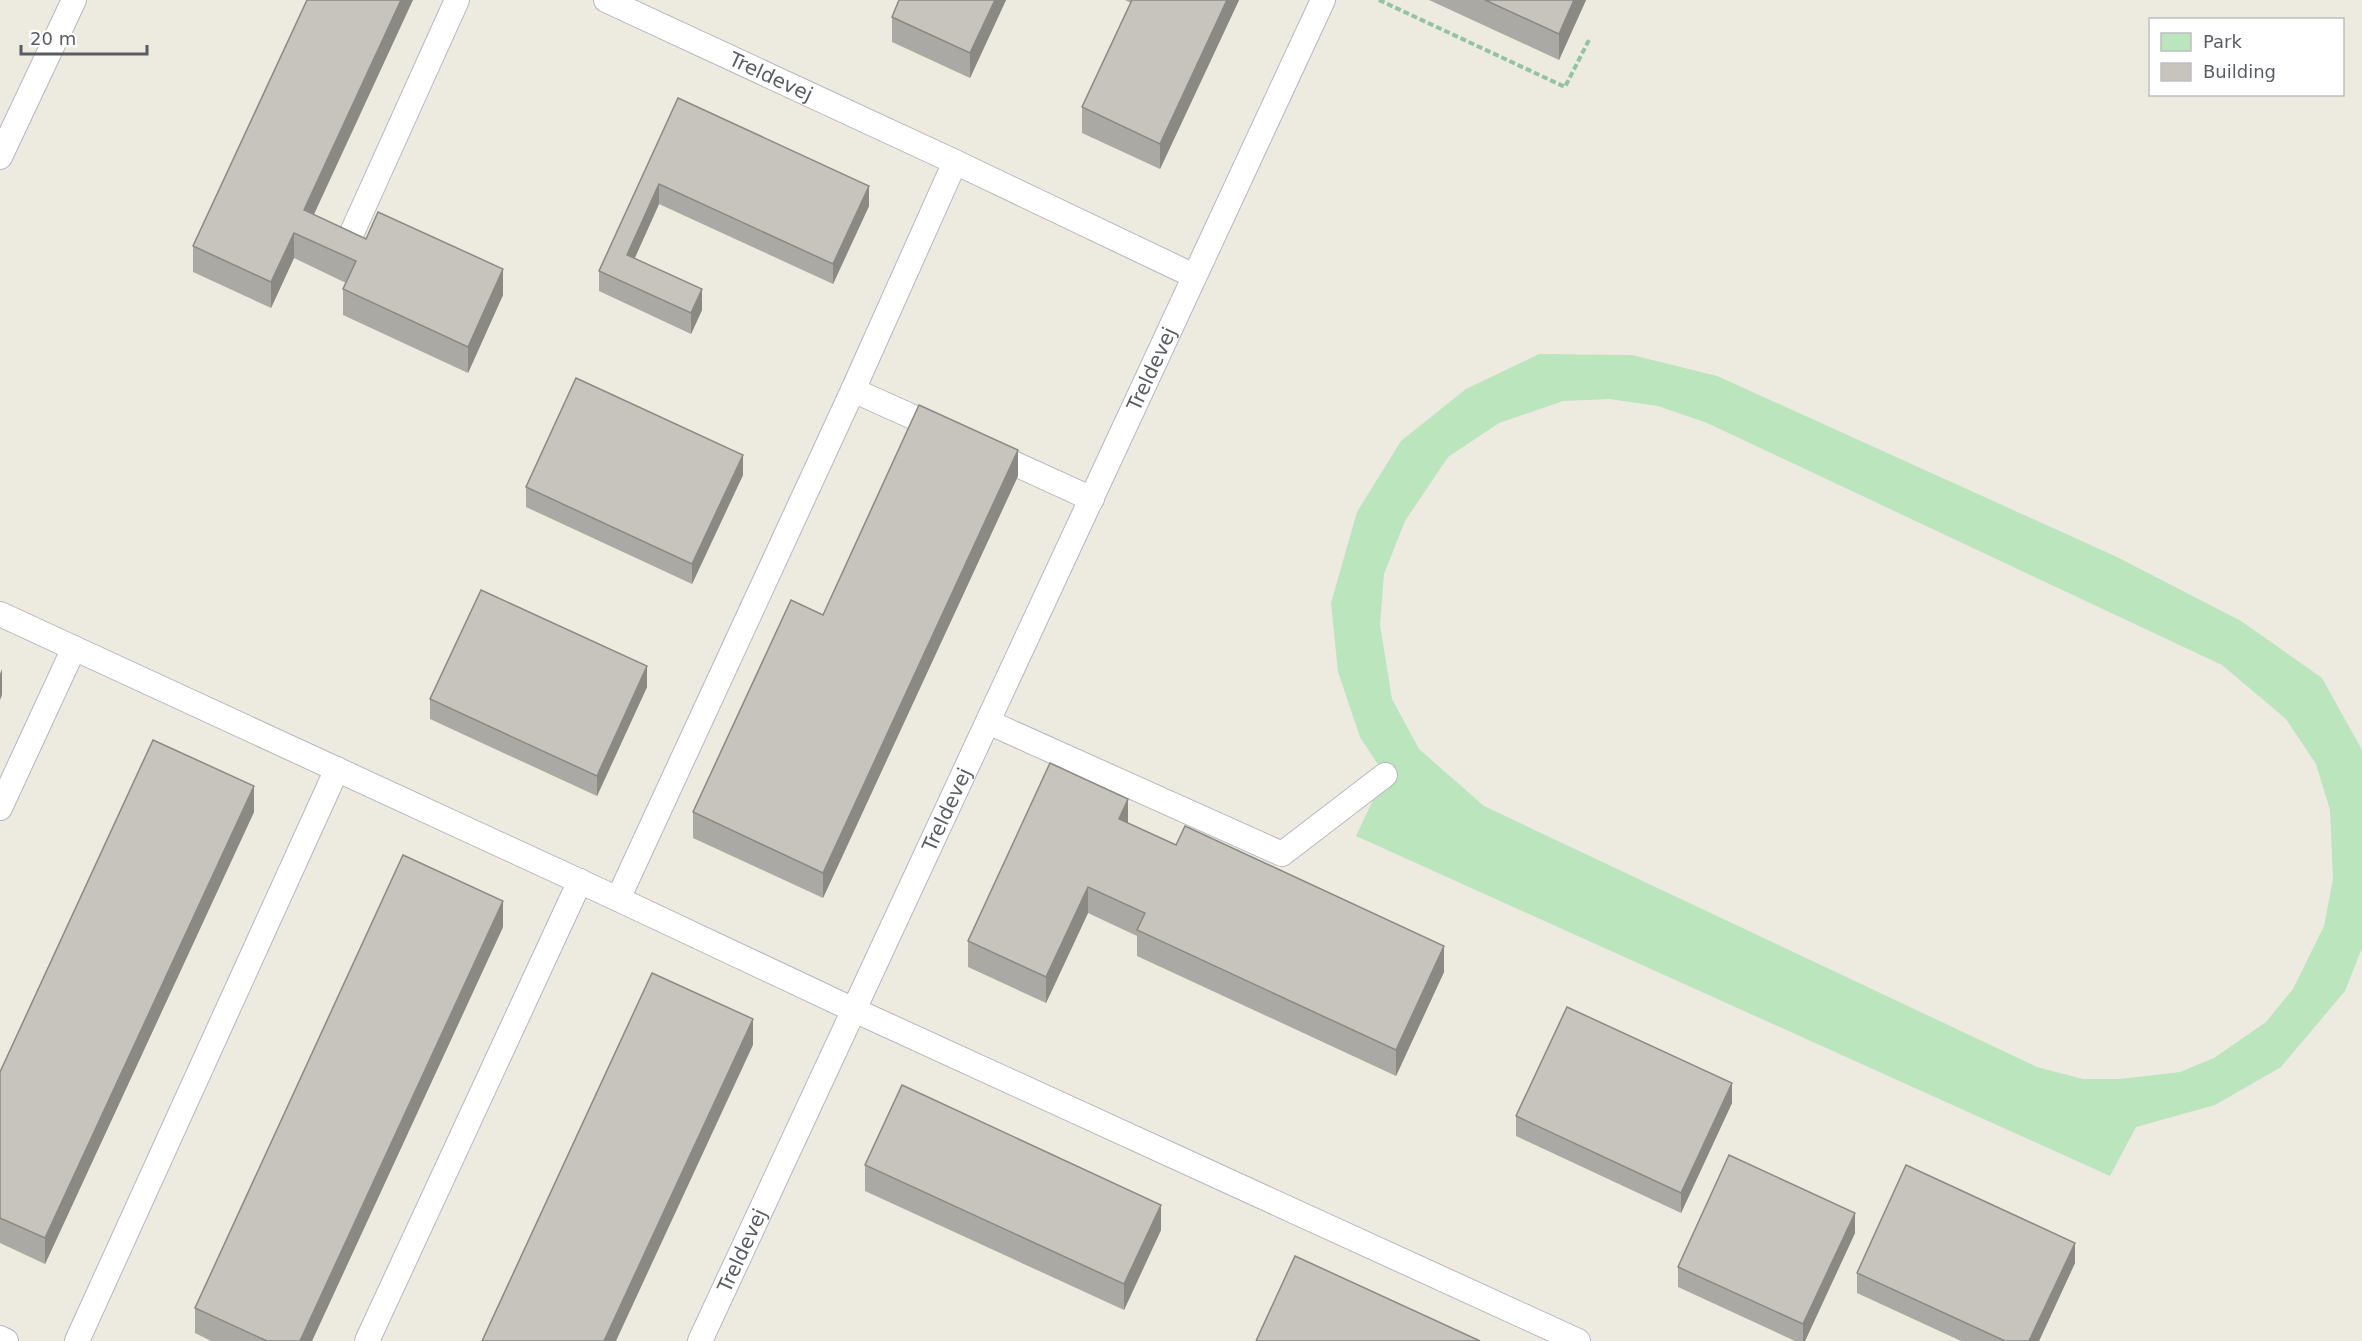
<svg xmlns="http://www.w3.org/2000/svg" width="2362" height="1341" font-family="'DejaVu Sans',sans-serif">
  <rect width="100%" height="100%" fill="#edeae0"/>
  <path fill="#bbe5bc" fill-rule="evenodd" d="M1539,354l93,1 85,21 400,181 124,64 81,57 40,72v198l-17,43 -64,76 -66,38 -79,22 -26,49 -754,-340 29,-61 -25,-38 -22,-65 -7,-69 26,-91 44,-71 65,-52zM1609,399l49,7 49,17 515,242 64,54 30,45 14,46 3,69 -9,47 -31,63 -27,33 -52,36 -34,14 -60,7h-37l-46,-12 -553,-261 -65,-57 -27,-50 -12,-74 4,-51 21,-53 43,-64 51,-34 64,-22z"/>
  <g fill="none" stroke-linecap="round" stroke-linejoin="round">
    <g stroke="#b6b8bd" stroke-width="26">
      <g id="lane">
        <path id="s1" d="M606,0l349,162 239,114"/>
        <path d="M0,157l74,-157"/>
        <path d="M350,237l107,-237"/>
        <path d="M853,390l91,41"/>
        <path d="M989,452l103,47"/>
        <path d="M0,614l618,285 236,111 724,331"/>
        <path d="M988,722l294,132 103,-79"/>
        <path d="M0,808l74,-160"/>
        <path d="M618,899l235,-509 102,-228"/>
        <path d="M0,1338l6,3"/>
        <path d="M77,1341l260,-572"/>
        <path d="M367,1341l213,-460"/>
        <path id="s2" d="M700,1341l623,-1341"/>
      </g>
    </g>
    <path stroke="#93c4a2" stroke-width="4" stroke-dasharray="6 3" stroke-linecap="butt" d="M1379,0l186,87 25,-49"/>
    <use href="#lane" stroke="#fff" stroke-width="24"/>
  </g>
  <path fill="#aba9a3" d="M1006,0l-36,78 -78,-36v-25z
    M1125,0h114l-79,169 -78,-36v-26l49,-104z
    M1429,0h157l-27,60z
    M678,98l191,108 -36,78 -174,-80 -24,54 67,52 -11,24 -92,-43v-20z
    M314,215l52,24 137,56 -35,78 -125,-58v-26l3,-6 -52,-25 -23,50 -78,-36v-26z
    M743,475l-51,109 -166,-77v-20z
    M1018,476l-195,422 -130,-60v-26l130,-197z
    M647,687l-50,109 -167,-77v-20z
    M254,812l-209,452 -45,-21v-171z
    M1128,823l316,149 -48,104 -259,-120v-20l-49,-23 -42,90 -78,-36v-26z
    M503,927l-191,414h-101l-16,-8v-25z
    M1732,1103l-51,110 -165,-77v-20z
    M865,1165l296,65 -37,80 -259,-119z
    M1855,1233l-50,108h-10l-117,-54v-20z
    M2075,1263l-36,78h-78l-104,-48v-20z"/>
  <path fill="#8b8984" d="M401,0h12l-109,236v-26z
    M995,0h11l-36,78v-25z
    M1227,0h12l-79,169v-25z
    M1574,0h12l-27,60v-26z
    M659,184v20l-32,71v-20z
    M869,186v20l-36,78v-20z
    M294,233v25l-23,50v-26z
    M503,269v26l-35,78v-26z
    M702,289v21l-11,24v-21z
    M1018,450v26l-195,422v-25z
    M743,455v20l-51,109v-20z
    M647,666v21l-50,109v-20z
    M2,669v26l-2,5v-26z
    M254,786v26l-209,452v-26z
    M1128,799v26l-9,-6z
    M1088,887v26l-42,90v-26z
    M503,901v26l-191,414h-12z
    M1444,946v26l-48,104v-26z
    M753,1019v26l-137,296h-12z
    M1732,1083v20l-51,110v-20z
    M1161,1205v25l-37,80v-26z
    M1855,1213v20l-50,108h-2v-17z
    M2075,1243v20l-36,78h-10z"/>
  <path fill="#c7c4bd" stroke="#8b8984" stroke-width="1.5" d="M307,0h94l-97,210 62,29 12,-27 125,57 -35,78 -125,-58 13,-28 -62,-28 -23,49 -78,-36z
    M899,0h96l-25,53 -78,-36z
    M1132,0h95l-67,144 -78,-37z
    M1485,0h89l-15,34z
    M678,98l191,88 -36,78 -174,-80 -32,71 75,34 -11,24 -92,-42z
    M576,378l167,77 -51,109 -166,-77z
    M919,405l99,45 -195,423 -130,-61 98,-212 32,15z
    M481,590l166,76 -50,110 -167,-77z
    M153,740l101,46 -209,452 -45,-20v-146z
    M1050,763l78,36 -9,20 57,26 9,-19 259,120 -48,104 -259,-120 8,-17 -57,-26 -42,90 -78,-36z
    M403,855l100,46 -203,440h-33l-72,-33z
    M652,973l101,46 -149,322h-122z
    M1567,1007l165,76 -51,110 -165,-77z
    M902,1085l259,120 -37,79 -259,-119z
    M1729,1155l126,58 -52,111 -125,-57z
    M1906,1165l169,78 -46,98h-24l-148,-68z
    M1295,1256l185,85h-224z"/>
  <g text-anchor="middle" stroke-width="4.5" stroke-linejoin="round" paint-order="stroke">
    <g font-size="20" fill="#595d62" stroke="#fff">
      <text dy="7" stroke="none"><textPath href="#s1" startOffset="182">Treldevej</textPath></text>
      <text dy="7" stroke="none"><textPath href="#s2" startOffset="1072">Treldevej</textPath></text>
      <text dy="7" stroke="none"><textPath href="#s2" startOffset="586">Treldevej</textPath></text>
      <text dy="7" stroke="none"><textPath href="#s2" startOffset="100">Treldevej</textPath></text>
    </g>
  </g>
  <rect x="2149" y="18" width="195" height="78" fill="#ffffff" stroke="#bdbec0" stroke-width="1.5"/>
  <rect x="2161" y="33" width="30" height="18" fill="#bbe5bc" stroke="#bdbec0" stroke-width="1.5"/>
  <text x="2203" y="48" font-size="18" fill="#595d62">Park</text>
  <rect x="2161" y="63" width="30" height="18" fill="#c7c4bd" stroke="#bdbec0" stroke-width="1.5"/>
  <text x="2203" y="78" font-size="18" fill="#595d62">Building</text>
  <path d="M21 45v9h126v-9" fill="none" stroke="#595d62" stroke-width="3"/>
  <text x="30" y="45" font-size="18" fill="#595d62" stroke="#ffffff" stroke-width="4.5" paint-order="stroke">20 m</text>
</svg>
